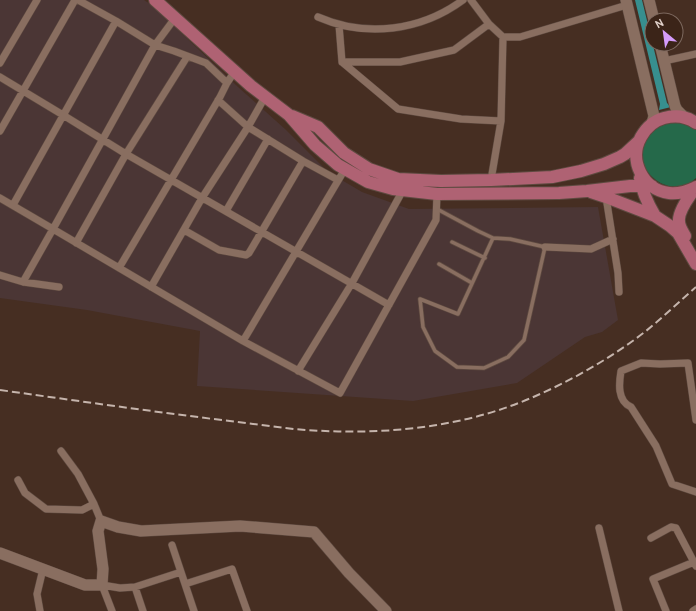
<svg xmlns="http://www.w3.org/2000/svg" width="696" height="611" font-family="Overpass,sans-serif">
  <rect width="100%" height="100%" fill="#462e22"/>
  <path fill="#4b3635" d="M0,0h144l9,6 85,81 47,42 43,43 34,20 47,17 189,-2 20,113 -16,12 -17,5 -68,46 -104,18 -216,-15 3,-55 -113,-21 -87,-12z"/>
  <path fill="#25694a" d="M671,121l14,2 11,6v49c-27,27 -75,-15 -44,-46 2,-2 4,-5 7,-7 3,-1 8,-2 12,-4z"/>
  <path fill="#378f8f" d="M635,0h7l25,103 4,4 -12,3 1,-6z"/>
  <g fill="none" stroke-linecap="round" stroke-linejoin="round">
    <g stroke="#5e4a40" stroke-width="5">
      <path id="lane" d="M437,209l41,22 15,7 17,1 35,8 -21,93 -16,17 -24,11 -27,-1 -22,-16 -12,-24 -3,-28 38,15 35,-76
        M452,242l33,16
        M439,264l33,19"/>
    </g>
    <g stroke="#5e4a40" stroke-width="8">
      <path id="street" d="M78,0l38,21 39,24 19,6 32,12 21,20
        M471,0l18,24 14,13h17l107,-32
        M318,17c48,21 103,14 145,-17
        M175,18l-20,27 -102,184 190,112 97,52 96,-173 1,-26
        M339,25l3,37 56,47 63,10 40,2 2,-84
        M664,61l32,-7
        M342,62h58l54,-12 35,-26
        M0,63l37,-63
        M0,77l63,38 63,39 263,151
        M218,100l30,27 55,34 35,19
        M0,131l75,-131
        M491,180l10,-59
        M606,197l12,76 1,19
        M0,198l53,31 -30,53
        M13,205l103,-184
        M226,211l42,-72
        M184,230l35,20 27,5 3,-2 54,-92
        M76,243l50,-89 61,-97
        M545,247l46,2 22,-10
        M119,268l101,-171 7,-14 8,-12
        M0,275l23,7 36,5
        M151,287l51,-89 46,-71 17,-30
        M243,341l102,-172
        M298,371l54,-88 51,-93
        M696,420l-8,-57 -28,1 -19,-1 -20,8c-2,12 -4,30 10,36l25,39 16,38 24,8
        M61,451l17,23 16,30 7,17
        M18,480l7,13 21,16 36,1 12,-6
        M599,528l20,83
        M651,538l20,-11 5,1 20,38
        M172,545l22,66
        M185,584l47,-15 15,42
        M135,587l46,-15
        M40,611l-3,-17 6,-25
        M112,611l-10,-26 18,3 15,-1 8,24
        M666,611l-13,-32 41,-17
        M693,611l3,-2"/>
    </g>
    <g stroke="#5e4a40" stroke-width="12">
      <path id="secondary" d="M626,0l27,112 1,4 -2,7
        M649,0l5,20
        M660,44l15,62 2,4 7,7
        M0,553l85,32h17l1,-16 -5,-38 3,-10 17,6 23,4 99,-5 74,6 35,41 37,38"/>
    </g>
    <g stroke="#5e4a40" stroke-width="14">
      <path id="primary" d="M155,0l96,86 38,29 26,30 23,20 30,17 25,7 44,5 122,-1 28,-2 43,-5h22
        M292,116l26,11 26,26 25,16 29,10 43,2 50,-1 61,-3 29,-6 23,-7 16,-7 5,-3 13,-12
        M696,123c-10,-7 -21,-8 -32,-5 -11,3 -18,10 -23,19 -13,23 2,53 28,56 10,1 19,-2 27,-6
        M640,178c2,14 8,26 15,38
        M591,192l15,5 49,19 15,10 8,7 18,31
        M685,236c-2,-4 -6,-9 -6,-15 -1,-9 11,-26 17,-34"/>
    </g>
    <use href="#lane" stroke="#896e60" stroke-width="3.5"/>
    <use href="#street" stroke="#896e60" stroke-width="7"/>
    <use href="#secondary" stroke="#896e60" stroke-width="11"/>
    <use href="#primary" stroke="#af6273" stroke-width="12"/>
    <path stroke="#c5b4ac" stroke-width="2" stroke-dasharray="8 4" stroke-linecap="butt" d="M0,390c71,10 142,20 213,29 27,3 54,7 81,10 80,7 162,1 237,-31 40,-17 80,-40 115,-67 17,-14 33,-29 50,-44"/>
  </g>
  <g transform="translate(664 32) rotate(331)"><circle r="19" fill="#3b2418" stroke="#7d695f"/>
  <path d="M0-3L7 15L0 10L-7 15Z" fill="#d59cfb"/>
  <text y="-6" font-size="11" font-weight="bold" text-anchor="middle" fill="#e1d1ca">N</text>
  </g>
</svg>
